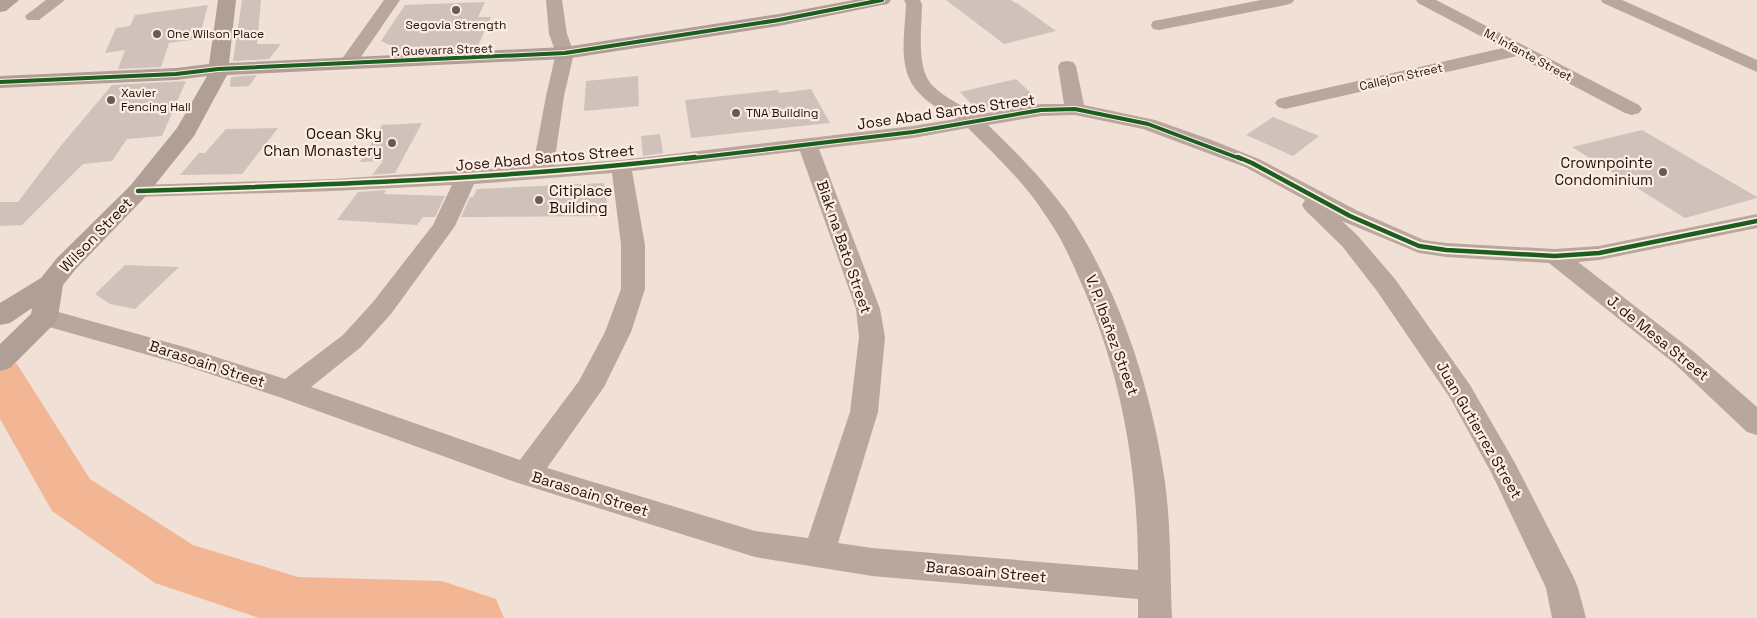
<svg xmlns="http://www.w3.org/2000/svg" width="1757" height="618" font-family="'Space Grotesk',sans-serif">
  <rect width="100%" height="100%" fill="#f0e0d6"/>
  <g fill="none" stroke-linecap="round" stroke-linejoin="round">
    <path fill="#f3b694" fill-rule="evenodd" d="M0,359l17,5 73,115 103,66 105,32 144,4 54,18 8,19h-245l-104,-35 -103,-72 -52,-92z"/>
  </g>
  <path fill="#cfc2bb" d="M242,0h19l-4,44h24l-12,15 -36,2z
    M946,0h65l4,3h2l39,28 -52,13z
    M485,2l-7,15h13l-14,31 -73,3 -23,-10 24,-36z
    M208,5l-9,34 -30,4 -8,24 -43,2 7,-19 -20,3 11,-25 14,-2 5,-11z
    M257,75l-8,11 -19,1 1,-10z
    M638,76l1,30 -55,5 2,-30z
    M1016,79l19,18 -58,13 -17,-18z
    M186,81l-24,55 -35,3 -15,22 -29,3 -61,61 -22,1v-24h18l41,-54 53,-63z
    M811,89l19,34 -139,15 -6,-38 93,-10 1,3z
    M1273,117l46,19 -26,20 -47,-21z
    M422,123l-27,50 -23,2 11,-14 -23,1 22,-37z
    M278,128l-36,46 -62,1 19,-22h6l21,-24z
    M1642,130l115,67v1l-72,20 -113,-71z
    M660,134l3,19 -20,3 -2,-20z
    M604,183l5,33 -148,1 9,-20h3l4,-8z
    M386,190l-2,4 61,2 -10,21h-12l-6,8 -80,-5 21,-28z
    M125,265l54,2 -44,42 -25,-5 -15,-10z"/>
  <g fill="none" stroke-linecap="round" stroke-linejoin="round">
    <path fill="#b9a69c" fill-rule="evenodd" d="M46,0h19l-26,20h-12l-2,-4z
      M384,0h16l-46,67 -6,1 -6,-1 -3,-4z
      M546,0h16l5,34 7,19 -10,43 -10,69 67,-5 292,-34 43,-7c-12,-8 -26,-14 -36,-25 -24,-23 -15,-60 -14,-90l-2,-4h16l2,4c0,24 -7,66 12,83 12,12 29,18 42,28l65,-11h23l-6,-38 3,-4 6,-1 6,1 3,4 8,39 71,15 54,19 50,20 99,52 66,29 22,3 109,6 44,-3 158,-32v14l-158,32 -21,2 115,89 64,56v28l-10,-3 -72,-68 -126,-101 -103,-6 -27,-4 -77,-32 16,15 37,43 75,106 45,78 59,115 4,10 8,30h-34l-6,-30 -54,-114 -42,-76 -73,-107 -35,-45 -37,-36 -3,-5 3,-5 -60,-33 -102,-38 -68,-14 -34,1 -53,9c28,27 56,55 79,87 52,76 85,179 98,270 6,45 5,91 7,136h-34v-19l-266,-23 -117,-19 -240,-75 -236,-85 -99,-33 -145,-41 -4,-6 4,-6 9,-3 144,40 97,31 58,-44 30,-33 60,-77 19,-40 -119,6 -195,6 -8,-1 -3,-5 3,-5 8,-1 195,-6 200,-13 13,-70 10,-43 -7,-19zM968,128c28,28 57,55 78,88 13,18 23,39 32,60 43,93 60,192 60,294l-266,-22 -34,-5 40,-131 7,-75 -5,-28 -61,-160 94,-11zM800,151l56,158 3,28 -9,75 -42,126 -53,-7 -208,-63 57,-81 27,-55 14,-43v-44l-13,-74zM612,173l9,72v44l-16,43 -26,49 -59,79 -209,-73 50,-40 30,-33 64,-88 19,-42z
      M1261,0h33l-2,3 -6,2 -127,25 -6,-1 -2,-4 2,-4 6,-1z
      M1416,0h20l203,105 3,4 -3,4 -7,2 -7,-2 -108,-57 -232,53 -7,-2 -3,-4 3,-4 225,-51 -85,-45z
      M1601,0h21l135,60v12l-154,-69z"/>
    <path fill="#b09f95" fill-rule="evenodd" d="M0,0h19l-13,11 -6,1z
      M218,0h18l-7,63 336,-16 214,-33 75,-14h37l-3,4 -6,1 -103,21 -214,33 -338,16 -33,61 -48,60 -71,74 -12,15 -5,32 -4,7 -44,44 -10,3v-27l31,-30 1,-6 -22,15 -10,2v-22l41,-25 16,-20 73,-72 47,-58 30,-52 -31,4 -176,8v-12l176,-8 33,-4z"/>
    <g stroke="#feece3" stroke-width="6">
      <path id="cycleway-far1" d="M0,82l176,-8 42,-5 347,-16 214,-33 103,-20
        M685,159l228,-27 128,-22 34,-1 73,15 93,35"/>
    </g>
    <g stroke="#feece3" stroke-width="8">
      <path id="cycleway" d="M1238,157l14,6 98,53 69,30 27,4 109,6 44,-3 158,-32
        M138,191c186,-6 372,-12 557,-34"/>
    </g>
    <use href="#cycleway-far1" stroke="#1b5e20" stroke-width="4"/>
    <use href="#cycleway" stroke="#1b5e20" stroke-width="4.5"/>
  </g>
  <g fill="#675b54" stroke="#feece3" stroke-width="2">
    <circle cx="456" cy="10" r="5"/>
    <circle cx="157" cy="34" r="5"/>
    <circle cx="111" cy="100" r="5"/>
    <circle cx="736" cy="113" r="5"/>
    <circle cx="392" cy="143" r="5"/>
    <circle cx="1663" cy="172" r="5"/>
    <circle cx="539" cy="200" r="5"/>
  </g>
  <g text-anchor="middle" stroke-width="4.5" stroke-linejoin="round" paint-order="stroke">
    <g font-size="12" fill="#1d130e" stroke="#feece3" text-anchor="start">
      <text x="456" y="29" text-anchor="middle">Segovia Strength</text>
      <text x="167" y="38">One Wilson Place</text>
      <text x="121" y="97">Xavier<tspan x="121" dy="14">Fencing Hall</tspan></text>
      <text x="746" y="117">TNA Building</text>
    </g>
    <g font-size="12" fill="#1d130e" stroke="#feece3">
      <text transform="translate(442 50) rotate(-2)" y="4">P. Guevarra Street</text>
      <text transform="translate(1528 55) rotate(28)" y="4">M. Infante Street</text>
      <text transform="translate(1401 77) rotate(-13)" y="4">Callejon Street</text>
    </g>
    <g font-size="15" fill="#1d130e" stroke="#feece3">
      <text transform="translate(946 112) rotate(-8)" y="5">Jose Abad Santos Street</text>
      <text transform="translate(545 158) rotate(-5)" y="5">Jose Abad Santos Street</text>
      <text transform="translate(96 235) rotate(-46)" y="5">Wilson Street</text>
      <text transform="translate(844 247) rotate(71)" y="5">Biak na Bato Street</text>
      <text transform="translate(1112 335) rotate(70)" y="5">V. P. Ibañez Street</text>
      <text transform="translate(1658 338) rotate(39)" y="5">J. de Mesa Street</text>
      <text transform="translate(207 364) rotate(18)" y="5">Barasoain Street</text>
      <text transform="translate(1479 430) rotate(60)" y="5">Juan Gutierrez Street</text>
      <text transform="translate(590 494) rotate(17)" y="5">Barasoain Street</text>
      <text transform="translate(986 572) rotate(5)" y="5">Barasoain Street</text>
    </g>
    <g font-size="15" fill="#1d130e" stroke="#feece3" text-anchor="end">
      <text x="382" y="139">Ocean Sky<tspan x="382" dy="17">Chan Monastery</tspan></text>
      <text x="1653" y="168">Crownpointe<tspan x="1653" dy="17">Condominium</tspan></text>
      <text x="549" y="196" text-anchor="start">Citiplace<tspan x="549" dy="17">Building</tspan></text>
    </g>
  </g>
</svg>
